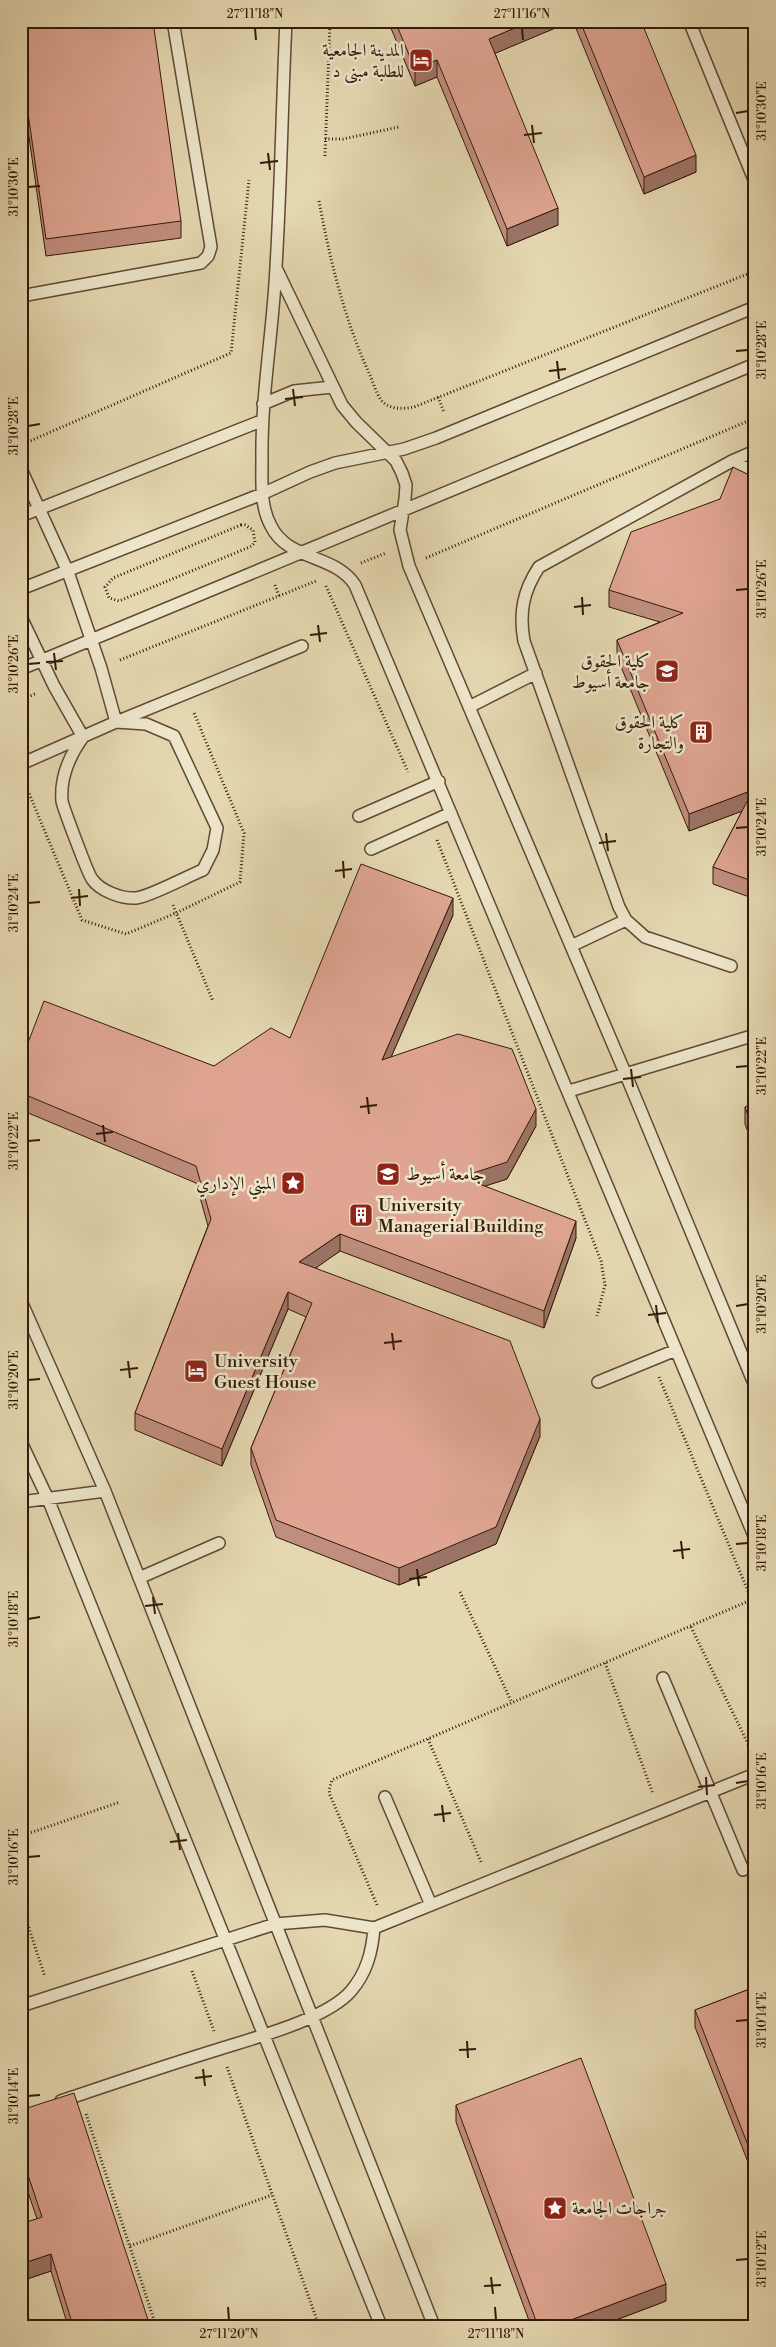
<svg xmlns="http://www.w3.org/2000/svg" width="776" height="2347" font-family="'Libre Bodoni',Amiri,serif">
  <rect width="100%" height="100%" fill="#e5d8b1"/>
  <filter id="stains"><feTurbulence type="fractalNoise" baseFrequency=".004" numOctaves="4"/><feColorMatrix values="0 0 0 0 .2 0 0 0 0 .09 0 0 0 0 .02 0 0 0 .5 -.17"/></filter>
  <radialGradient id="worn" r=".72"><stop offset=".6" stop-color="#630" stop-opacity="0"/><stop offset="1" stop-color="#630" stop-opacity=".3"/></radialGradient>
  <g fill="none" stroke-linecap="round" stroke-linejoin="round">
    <g stroke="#5f4a32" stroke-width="14">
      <path id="service" d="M286,21c-4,82 -5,164 -10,246 -3,65 -15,128 -14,193 0,22 -2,46 9,66 17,35 64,28 84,59l400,953
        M689,21l66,161
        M277,270l65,135 14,17 40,39 6,12 4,12 -1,14 -5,31 9,36 217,509 129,311
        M21,296l180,-33 7,-7 3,-9 -38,-226
        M263,404l31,-13 38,-4
        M732,461l23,10
        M21,469l47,103 33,96 15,54 30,2 28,12 43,92 -4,22 -10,20c-15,6 -54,27 -67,28 -14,1 -36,-7 -44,-19 -4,-5 -29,-72 -30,-78 -2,-24 8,-46 21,-64l-29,-51 -33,-69
        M21,516l240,-95
        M21,589l241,-95 48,-22 25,-9 69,-14 32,-11 319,-131
        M21,669l734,-305
        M469,707l67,-34
        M21,764l95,-42 186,-76
        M359,816l80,-35
        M371,849l80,-36
        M571,946l55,-26
        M731,966l-86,-29 -19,-17 -7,-13 -95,-266c-5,-28 -1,-50 15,-74l193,-106 23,-10
        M569,1091l186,-56
        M21,1301l84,190 329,835
        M598,1382l78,-32
        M21,1442l27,57 333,827
        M21,1502l84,-11
        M139,1578l80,-35
        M663,1678l80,192
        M385,1797l46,108
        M21,2006l254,-82 50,-4 49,8 381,-154
        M61,2101c50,-17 101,-34 152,-50 37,-12 113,-31 138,-60 16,-19 21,-39 23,-63"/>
    </g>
    <path stroke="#321a08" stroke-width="3" stroke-dasharray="1 2.5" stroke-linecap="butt" d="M325,139h18l56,-12
      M325,156l5,-135
      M319,201c11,59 25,117 50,172 4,8 7,21 13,28 8,9 22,8 32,6l341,-136
      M438,397l6,15
      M21,445l210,-92 18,-173
      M241,525h4l8,5 2,12 -3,4 -133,55 -10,-3 -4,-11 8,-9z
      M426,558l329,-140
      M361,563l25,-10
      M275,585l4,11
      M326,586l82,186
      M120,660l196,-79
      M21,700l16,-7
      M25,784l57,136 44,14 50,-21 64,-31 4,-49 -50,-120
      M437,840l164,421 4,24 -8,31
      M173,905l40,96
      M659,1377l96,231
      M460,1592l52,111
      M691,1627l62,127
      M605,1663l48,131
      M428,1739l53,123
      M21,1836l99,-34
      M21,1904l24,73
      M377,1905l-47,-110 -1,-5 3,-10 419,-180
      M192,1971l22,60
      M227,2067l92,259
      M86,2114l70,212
      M130,2246l142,-51"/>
    <use href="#service" stroke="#eee6cc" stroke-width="11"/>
  </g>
  <path fill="#c08e7e" stroke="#321a08" d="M21,21l160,200v17l-135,18 -25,-175z
    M388,21h184l-77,32 63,172 -51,21 -70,-169 -22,9z
    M573,21h68l55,151 -52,22z
    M755,478v421l-42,-15v-17l29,-56 -53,20 -72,-174v-17l43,-18 -51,-15v-17l111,-91z
    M453,915l-62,142 145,69 -29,53 -23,7 92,52 -32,90 -204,-77 -25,17 225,168 -44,108 -97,41 -123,-48 -25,-72v-17l55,-131 -18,-8 -66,157 -87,-36v-17l73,-187 -12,-43 -175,-73v-49l193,5 76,-28z
    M755,1103v49l-10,-28v-17z
    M755,1987v193l-60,-153v-17z
    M456,2105l210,196 -66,25h-69l-75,-204z
    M21,2110l129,216h-82l-17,-55 -30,10v-57l16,-5 -16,-48z"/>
  <path fill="#9c7466" stroke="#321a08" d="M531,21h41l-83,35v-17z
    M437,60v17l-22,9v-17z
    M696,155v17l-52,22v-17z
    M558,208v17l-51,21v-17z
    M753,790v17l-64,24v-17z
    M453,898v17l-71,163v-18z
    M536,1109v17l-29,53 -46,15v-17z
    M576,1221v17l-32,90v-17z
    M340,1234v17l-41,29v-18z
    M288,1292v17l-66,157v-17z
    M540,1419v17l-44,108 -97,41v-17z
    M27,1952v17l-6,2v-17z
    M51,2254v17l-30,10v-17z
    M666,2284v17l-66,25h-45z"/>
  <path fill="#dfa592" stroke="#321a08" d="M21,21h132l28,200 -135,18 -25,-175z
    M395,21h136l-42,18 69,169 -51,21 -70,-169 -22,9z
    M580,21h61l55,134 -52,22z
    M733,467l22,11v404l-42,-15 40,-77 -64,24 -72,-174 66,-27 -74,-23 22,-58 89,-33z
    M361,864l92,34 -71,162 76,-26 54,15 24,60 -29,53 -46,15 115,44 -32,90 -204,-77 -41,28 211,79 30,78 -44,108 -97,41 -123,-48 -25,-72 61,-145 -24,-11 -66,157 -87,-36 76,-194 -15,-53 -175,-73v-32l23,-60 170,65 57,-38 19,10z
    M755,1103v32l-10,-28z
    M21,1932l6,20 -6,2z
    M755,1987v176l-60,-153z
    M581,2058l85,226 -111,42h-17l-82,-221z
    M74,2093l76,233h-77l-22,-72 -30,10v-40l21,-7 -21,-63v-44z"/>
  <path fill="none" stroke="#321a08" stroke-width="2" d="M255,28l1,12M522,28l1,12M736,113l12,-2M532,125l2,18M524,135l18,-2M268,153l2,17M260,163l18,-2M28,187l12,-1M736,351l12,-1M557,361l2,18M549,371l17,-2M293,389l2,17M285,399l18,-2M28,426l12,-2M736,590l12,-1M582,597l1,18M574,607l17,-2M318,625l2,17M310,635l17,-2M54,653l2,17M46,662l17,-1M28,664l12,-1M736,828l12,-1M606,833l2,18M599,843l17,-2M343,861l1,17M335,871l17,-2M79,889l1,17M71,898l17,-2M28,903l12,-1M736,1067l12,-1M631,1069l2,18M623,1079l18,-2M367,1097l2,17M360,1107l17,-2M103,1125l2,17M96,1134l17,-2M28,1141l12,-1M656,1305l2,18M736,1306l12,-2M648,1315l18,-2M392,1333l2,17M384,1343l18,-2M128,1361l2,17M120,1370l18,-2M28,1380l12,-1M681,1541l2,18M736,1544l12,-1M673,1551l17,-2M417,1569l2,17M409,1579l18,-2M153,1597l2,17M145,1606l18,-2M28,1619l12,-2M706,1777l1,18M736,1783l12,-2M698,1787l17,-2M442,1805l2,17M434,1815l17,-2M178,1833l2,17M170,1842l17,-2M28,1857l12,-1M736,2021l12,-1M467,2041l1,17M459,2050l17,-1M203,2069l2,17M195,2078l17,-2M28,2096l12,-1M736,2260l12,-1M491,2277l2,17M484,2286l17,-1M228,2307l1,13M495,2307l1,13"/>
  <defs>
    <g id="hotel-square" transform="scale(1.25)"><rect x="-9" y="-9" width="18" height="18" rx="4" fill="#8f2418" stroke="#eee6cc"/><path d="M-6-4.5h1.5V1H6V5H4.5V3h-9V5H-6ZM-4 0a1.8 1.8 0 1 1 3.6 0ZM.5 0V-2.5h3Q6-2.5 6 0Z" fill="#fff"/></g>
    <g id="university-square" transform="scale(1.25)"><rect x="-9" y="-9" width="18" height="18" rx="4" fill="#8f2418" stroke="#eee6cc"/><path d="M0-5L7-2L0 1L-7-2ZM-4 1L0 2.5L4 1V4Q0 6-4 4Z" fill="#fff"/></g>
    <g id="building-square" transform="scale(1.25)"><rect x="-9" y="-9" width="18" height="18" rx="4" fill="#8f2418" stroke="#eee6cc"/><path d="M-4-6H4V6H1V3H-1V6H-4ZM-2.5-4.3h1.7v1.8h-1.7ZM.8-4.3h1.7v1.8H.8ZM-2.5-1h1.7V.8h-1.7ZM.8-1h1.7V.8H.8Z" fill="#fff"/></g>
    <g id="sight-square" transform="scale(1.25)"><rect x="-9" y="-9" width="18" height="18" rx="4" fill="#8f2418" stroke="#eee6cc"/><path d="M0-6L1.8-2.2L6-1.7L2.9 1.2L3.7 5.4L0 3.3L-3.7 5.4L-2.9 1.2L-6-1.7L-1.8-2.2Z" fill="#fff"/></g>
  </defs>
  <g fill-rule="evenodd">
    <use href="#hotel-square" x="421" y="60"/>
    <use href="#university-square" x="667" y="671"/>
    <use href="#building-square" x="701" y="732"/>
    <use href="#university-square" x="388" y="1174"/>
    <use href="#sight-square" x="293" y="1183"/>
    <use href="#building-square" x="361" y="1215"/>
    <use href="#hotel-square" x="196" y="1371"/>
    <use href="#sight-square" x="555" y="2208"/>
  </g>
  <g text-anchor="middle" stroke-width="5" stroke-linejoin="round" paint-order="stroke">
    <g font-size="18" fill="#321a08" stroke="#eee6cc" text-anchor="end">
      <text x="404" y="56">المدينة الجامعية<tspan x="404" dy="21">للطلبة مبنى د</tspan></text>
      <text x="650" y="667">كلية الحقوق<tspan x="650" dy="21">جامعة أسيوط</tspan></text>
      <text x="684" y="728">كلية الحقوق<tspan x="684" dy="21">والتجارة</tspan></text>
      <text x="406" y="1180" text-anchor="start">جامعة أسيوط</text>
      <text x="276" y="1189">المبني الإداري</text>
      <text x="378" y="1211" text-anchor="start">University<tspan x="378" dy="21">Managerial Building</tspan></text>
      <text x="214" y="1367" text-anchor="start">University<tspan x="214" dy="21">Guest House</tspan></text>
      <text x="572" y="2214" text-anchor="start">جراجات الجامعة</text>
    </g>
  </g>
  <rect width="776" height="2347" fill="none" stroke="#e5d8b1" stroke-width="55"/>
  <rect x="28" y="28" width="720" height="2292" fill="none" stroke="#321a08" stroke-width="2"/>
  <g font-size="12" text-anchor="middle" fill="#321a08">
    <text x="255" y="18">27°11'18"N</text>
    <text x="522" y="18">27°11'16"N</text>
    <text transform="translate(762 111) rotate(-90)" y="4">31°10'30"E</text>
    <text transform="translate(14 187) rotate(-90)" y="4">31°10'30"E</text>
    <text transform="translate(762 350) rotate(-90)" y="4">31°10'28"E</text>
    <text transform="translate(14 426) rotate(-90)" y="4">31°10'28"E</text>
    <text transform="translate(762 589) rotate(-90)" y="4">31°10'26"E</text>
    <text transform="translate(14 664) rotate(-90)" y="4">31°10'26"E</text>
    <text transform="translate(762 827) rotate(-90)" y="4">31°10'24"E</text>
    <text transform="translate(14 903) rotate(-90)" y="4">31°10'24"E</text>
    <text transform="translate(762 1066) rotate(-90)" y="4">31°10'22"E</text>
    <text transform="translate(14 1141) rotate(-90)" y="4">31°10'22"E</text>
    <text transform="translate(762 1304) rotate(-90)" y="4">31°10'20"E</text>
    <text transform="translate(14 1380) rotate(-90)" y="4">31°10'20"E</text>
    <text transform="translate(762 1543) rotate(-90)" y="4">31°10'18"E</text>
    <text transform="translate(14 1619) rotate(-90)" y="4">31°10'18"E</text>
    <text transform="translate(762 1781) rotate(-90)" y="4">31°10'16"E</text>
    <text transform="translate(14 1857) rotate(-90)" y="4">31°10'16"E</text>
    <text transform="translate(762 2020) rotate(-90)" y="4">31°10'14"E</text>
    <text transform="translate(14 2096) rotate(-90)" y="4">31°10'14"E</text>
    <text transform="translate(762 2259) rotate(-90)" y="4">31°10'12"E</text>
    <text x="229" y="2338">27°11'20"N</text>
    <text x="496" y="2338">27°11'18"N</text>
  </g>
  <rect width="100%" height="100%" filter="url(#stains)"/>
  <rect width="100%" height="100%" fill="url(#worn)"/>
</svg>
